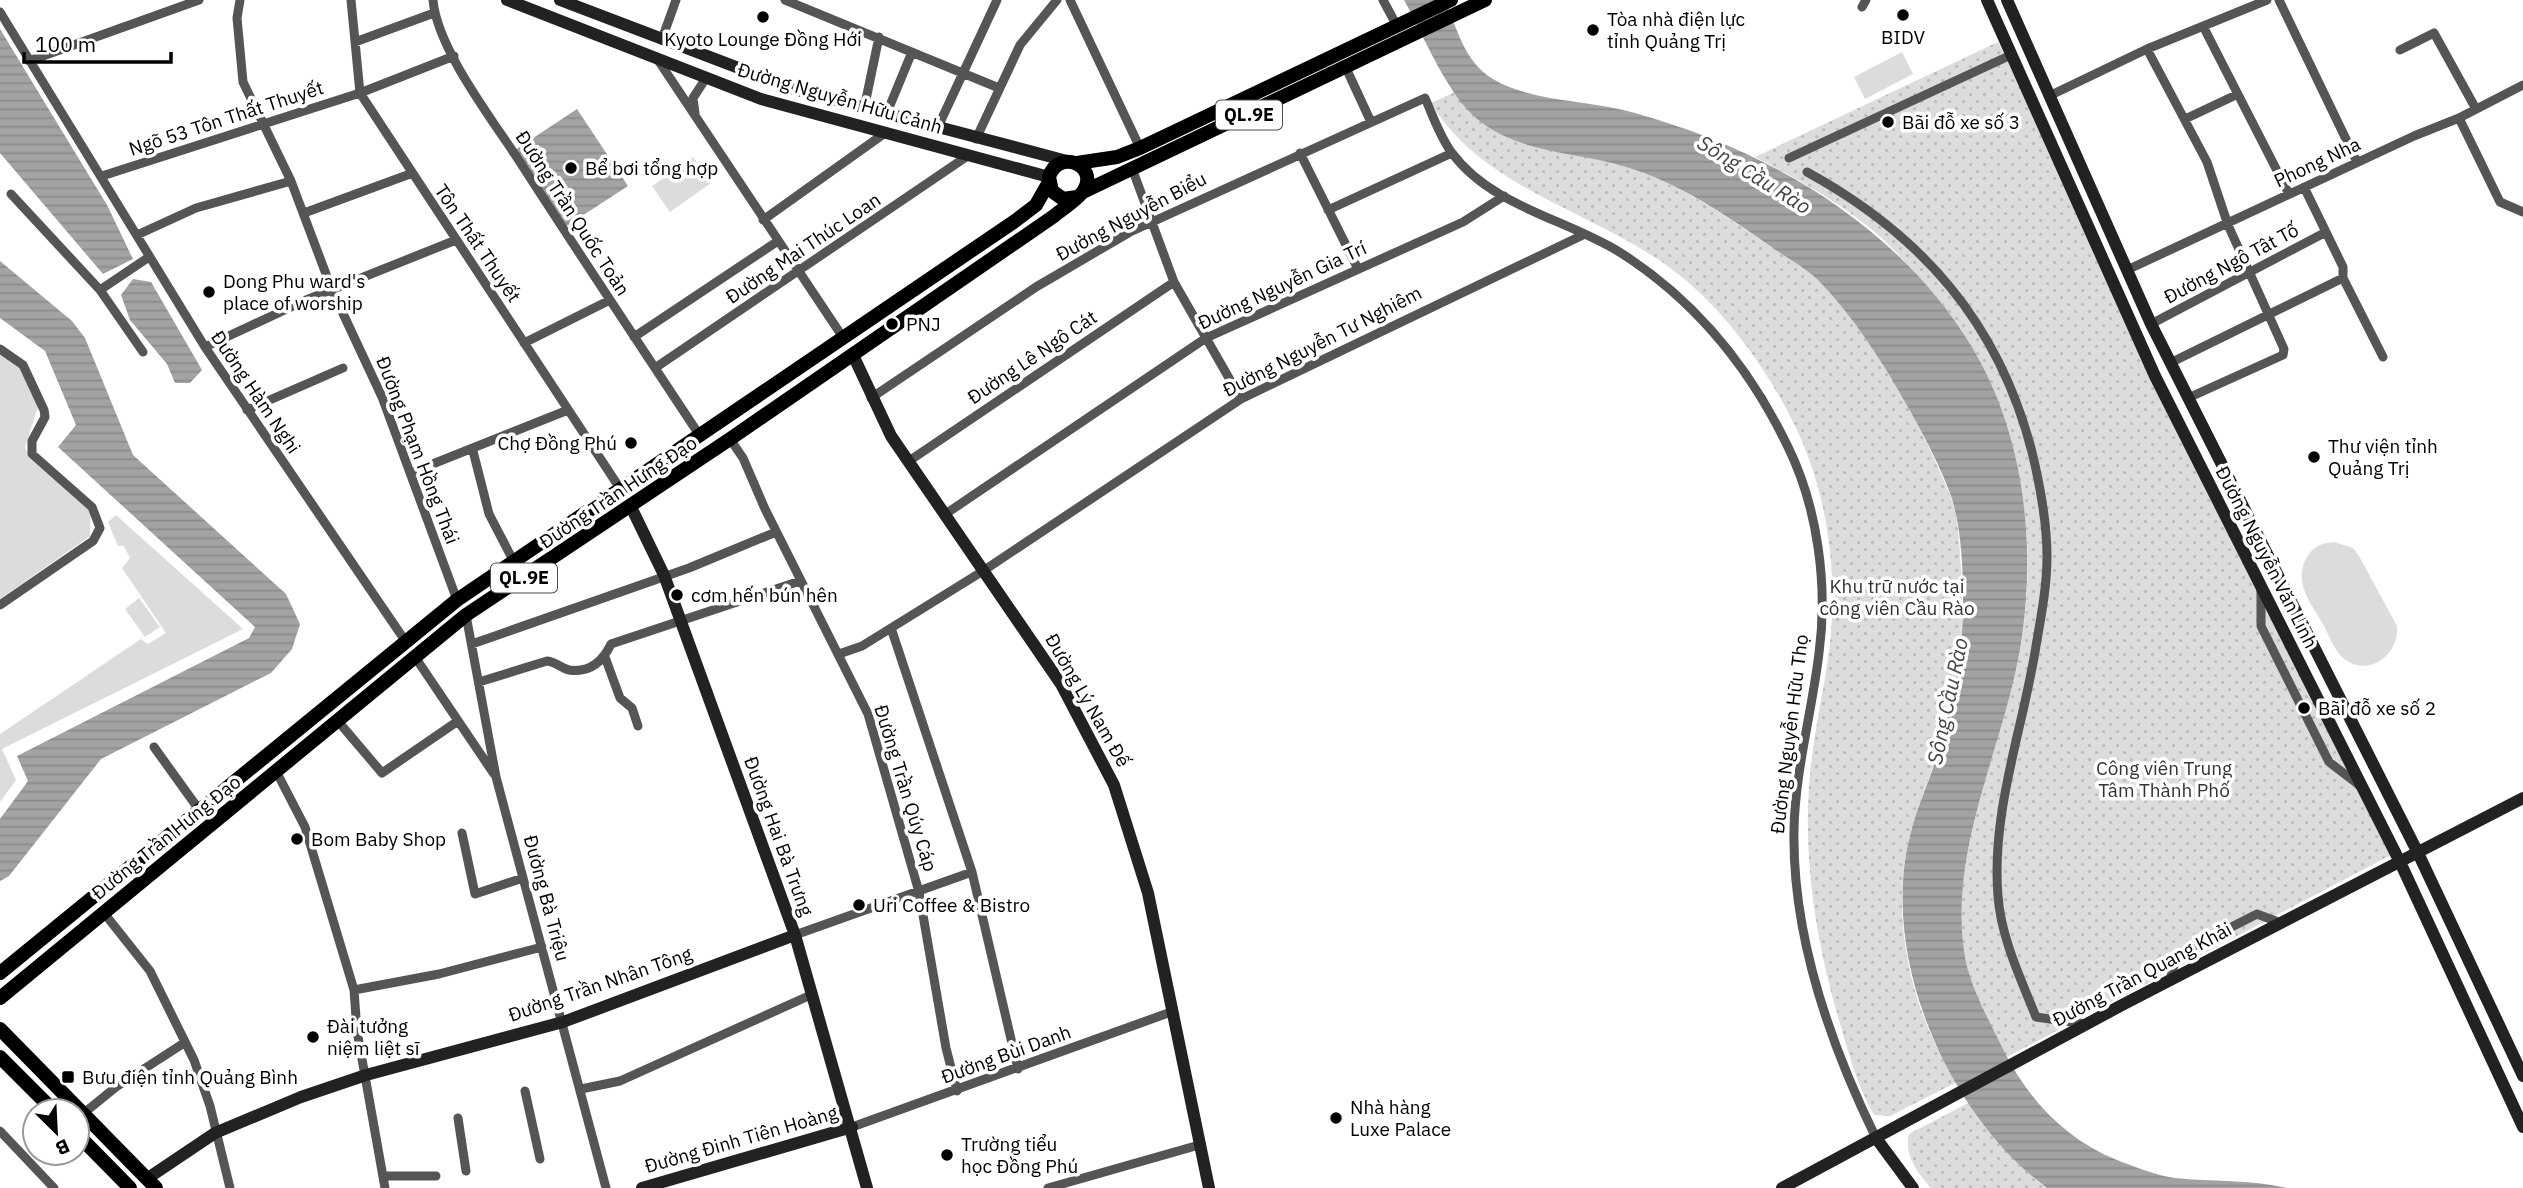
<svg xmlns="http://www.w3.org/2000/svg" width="2523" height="1188" font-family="'IBM Plex Sans',sans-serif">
  <defs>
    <pattern id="park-dots" width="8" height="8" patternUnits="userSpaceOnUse" patternTransform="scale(1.75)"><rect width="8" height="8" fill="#dcdcdc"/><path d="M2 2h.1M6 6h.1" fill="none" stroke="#bbb" stroke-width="1.8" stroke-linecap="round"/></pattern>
    <pattern id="water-rules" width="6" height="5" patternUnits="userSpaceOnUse" patternTransform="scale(1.75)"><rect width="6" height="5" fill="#a3a3a3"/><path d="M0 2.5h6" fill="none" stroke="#8b8b8b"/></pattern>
  </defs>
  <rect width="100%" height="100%" fill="#fff"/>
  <path fill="#dcdcdc" d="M1902,52l11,22 -48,25 -11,-22z
    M693,157l18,26 -41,29 -18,-26z
    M0,353l20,15 18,39 -13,40 4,11 62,52 -1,26 -90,63z
    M116,515l127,114 -241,120 14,31 -16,22v-68l141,-95 7,5 18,-11 -44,-65 8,-10 -6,-12h-6l-10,-24z
    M2334,542l19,6 6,8 38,70c3,28 -29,53 -54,32 -8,-7 -14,-22 -19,-32 -13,-23 -32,-44 -17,-69 6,-11 15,-14 27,-15z
    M139,598l21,29 -15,10 -20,-28z"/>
  <path fill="url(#park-dots)" d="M1998,42l395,812 -386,203c-15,-31 -36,-67 -43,-102 -18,-94 43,-221 58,-316 23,-153 -25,-287 -134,-395 -35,-34 -90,-65 -133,-87z
    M1455,92c39,60 110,56 171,75 53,16 100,49 145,80 14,9 30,18 43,29 50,43 114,160 137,222 8,21 8,48 10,70 5,61 -4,125 -23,183 -9,29 -21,56 -28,85 -21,80 1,178 47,246l-67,34 -16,-1c-15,-26 -24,-56 -32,-85 -25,-82 -40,-169 -32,-256 4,-44 15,-87 20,-131 8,-71 -3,-149 -33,-213 -30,-63 -77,-128 -135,-168 -76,-52 -182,-77 -231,-159z
    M1970,1102c22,33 45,63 77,86h-116c-14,-17 -27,-32 -22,-54z"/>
  <path fill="url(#water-rules)" d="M1404,0h40c14,28 19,61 49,79 38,23 98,21 142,34 133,37 261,111 335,231 53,86 66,195 52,293 -15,104 -73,207 -58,314 4,32 24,67 38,96 24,50 62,92 115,113 18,7 38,15 58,18 37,4 74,1 112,10h-240c-99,-73 -168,-231 -137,-352 7,-30 21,-58 29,-87 14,-48 25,-101 24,-151 0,-31 -2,-70 -11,-99 -13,-39 -41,-87 -62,-123 -21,-34 -45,-69 -73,-97 -13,-12 -30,-21 -44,-31 -46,-32 -93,-65 -147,-81 -47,-15 -103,-13 -145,-45 -33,-24 -57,-86 -77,-122z
    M0,29l107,176 26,54 -30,15 -103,-121z
    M577,109l51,77 -63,41 -50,-77z
    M0,261l72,60 13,17 48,117 153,139 14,30 -8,25 -21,24 -170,86 -92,117 -9,5v-62l28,-38 -11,-25 232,-118 6,-11 -197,-180 18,-22 -31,-74 -45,-33z
    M133,279l18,3 51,88 -12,13h-15l-8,-19 -37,-44 -9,-25z"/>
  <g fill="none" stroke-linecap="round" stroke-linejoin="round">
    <path stroke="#555" stroke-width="9" d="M240,0l-3,18 6,64 48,99 41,109 50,107 75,203
      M351,0l9,93 261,397
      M433,0c4,48 58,118 85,159 60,93 121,185 182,277
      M785,0l214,88
      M1070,0l70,148
      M1383,0l14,26
      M2279,0l78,162
      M1862,7l4,-7
      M0,12l205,335 201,295
      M2203,26l86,168
      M662,39l14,-39
      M355,42l79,-29
      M2147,49l60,113 21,63 56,124 -1,6 -95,43
      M2400,50l34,-17 42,76
      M658,60l186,279
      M29,61l170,-61
      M1346,68l25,54
      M2049,96l98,-47 120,-49
      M864,109l15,-72
      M695,113l-2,-15 13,-20
      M886,115l26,-63
      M2459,118l41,84 23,10
      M2185,119l51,-24
      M937,129l60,-129
      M976,139l44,-94 37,-45
      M1300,153l58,116
      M1789,158l222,-103
      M1133,171l41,111 67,117
      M1807,172c115,63 192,151 225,280 8,33 15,70 15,105 0,29 -6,60 -11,89 -13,83 -45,165 -38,250 3,42 23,83 38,121l49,7
      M102,176l258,-83 94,-37
      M11,194l89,96 49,-33
      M1328,210l124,-57
      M304,213l106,-39
      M763,220l122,-87
      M137,235l59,-27 95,-27
      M2127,270l287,-134 45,-18 64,-33
      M2343,278l40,79
      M100,290l43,62
      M2151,324l175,-92
      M634,337l144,-96
      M524,343l84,-42
      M205,347l101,-47 150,-60
      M0,349l23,16 21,45 1,7 -13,24v13l60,53 8,21 -7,13 -93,64
      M2170,363l173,-85v-11l-39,-80
      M655,368l314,-213
      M871,398l165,-111 94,-55 295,-134c8,18 15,39 27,55 40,54 115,66 169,100 75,48 129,115 167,194 30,61 40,139 31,206 -7,59 -24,118 -25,177 -2,107 36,214 82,308
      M247,410l96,-42
      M730,439l13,19 22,51 103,205 51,178 27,156 11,43
      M473,451l16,63 25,48
      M909,461l265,-179
      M410,473l158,-63
      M944,515l262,-177 257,-116 41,-26
      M2261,589v37l68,136 30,23
      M466,615l30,162 110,411
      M891,628l81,244 46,197
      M472,644l217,-76 87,-36
      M839,654l23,-8 121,-75 258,-172 344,-165
      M415,657l79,117
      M605,657l15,41 12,10 6,18
      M479,682l68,-21c10,1 13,7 22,9 21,3 34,-9 42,-26l189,-63
      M337,720l45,53 76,-52
      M154,747l46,64
      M276,771l29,56 49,163 3,41 28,157
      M462,833l13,61 48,-16
      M104,913l46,58 44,89 16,46 20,82
      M795,935l177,-63
      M2170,980l7,-25 80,-41 24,9
      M354,990l85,-16 103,-27
      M581,1089l39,-8 193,-87
      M525,1091l15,68
      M84,1113l32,-26 68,-44
      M458,1118l8,53
      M852,1127l319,-115
      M0,1131l54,57
      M383,1176h53
      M1048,1188l151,-43"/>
    <path stroke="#222" stroke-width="12" d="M507,0l254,99 288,78
      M560,0l234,89 273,72
      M1987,0l168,376 245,486 123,265
      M2007,0l144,324 267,529 105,223
      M853,355l38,81 170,248 53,101 34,108 61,295
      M631,507l33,68 131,360 72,253
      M1876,1138l37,50
      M148,1178l67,-45 86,-36 65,-22 197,-53 232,-87
      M642,1188l210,-61
      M1782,1188l340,-183 401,-207"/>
    <path stroke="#000" stroke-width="14" d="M1077,163l40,-6 23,-9 311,-148
      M1083,192l402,-192
      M0,973l457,-373 558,-379 21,-16 13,-23
      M0,998l466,-383 264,-176 324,-223c9,-8 24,-16 30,-26 15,-25 -26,-42 -35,-13l3,14 11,8 14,-2
      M0,1029l156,159
      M0,1057l54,54
      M77,1134l53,54"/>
  </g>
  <g fill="#000" stroke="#fff" stroke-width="2.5">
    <circle cx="1903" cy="15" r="7"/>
    <circle cx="763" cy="17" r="7"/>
    <circle cx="1593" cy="30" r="7"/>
    <circle cx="1888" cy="122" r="7"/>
    <circle cx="571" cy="168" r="7"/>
    <circle cx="209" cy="292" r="7"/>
    <circle cx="892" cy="324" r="7"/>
    <circle cx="631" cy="443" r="7"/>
    <circle cx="2314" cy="457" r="7"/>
    <circle cx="677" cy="595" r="7"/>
    <circle cx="2304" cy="708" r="7"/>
    <circle cx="297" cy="839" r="7"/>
    <circle cx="859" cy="905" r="7"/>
    <circle cx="313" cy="1037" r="7"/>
    <rect x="61" y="1070" width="14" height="14" rx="3.5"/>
    <circle cx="1336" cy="1118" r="7"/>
    <circle cx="947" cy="1155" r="7"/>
  </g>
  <g text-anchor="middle" stroke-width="7" stroke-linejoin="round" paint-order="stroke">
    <g fill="#fff" stroke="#4c4c4c" stroke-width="2">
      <rect x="1216" y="100.5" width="66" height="29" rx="5"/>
      <rect x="491" y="563.5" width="66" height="29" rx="5"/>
    </g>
    <g font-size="18" font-weight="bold" fill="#000">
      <text x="1249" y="121">QL.9E</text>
      <text x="524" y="584">QL.9E</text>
    </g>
    <g font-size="19" fill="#000" stroke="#fff" text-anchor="start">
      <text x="1607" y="26">Tòa nhà điện lực<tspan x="1607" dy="22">tỉnh Quảng Trị</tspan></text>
      <text x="1903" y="44" text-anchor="middle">BIDV</text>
      <text x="763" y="46" text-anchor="middle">Kyoto Lounge Đồng Hới</text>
      <text x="1902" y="129">Bãi đỗ xe số 3</text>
      <text x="585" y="175">Bể bơi tổng hợp</text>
      <text x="223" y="288">Dong Phu ward's<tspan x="223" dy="22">place of worship</tspan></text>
      <text x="906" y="331">PNJ</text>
      <text x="617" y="450" text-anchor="end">Chợ Đồng Phú</text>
      <text x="2328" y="453">Thư viện tỉnh<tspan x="2328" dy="22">Quảng Trị</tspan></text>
      <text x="691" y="602">cơm hến bún hên</text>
      <text x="2318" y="715">Bãi đỗ xe số 2</text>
      <text x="311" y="846">Bom Baby Shop</text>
      <text x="873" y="912">Uri Coffee &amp; Bistro</text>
      <text x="327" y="1033">Đài tưởng<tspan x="327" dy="22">niệm liệt sĩ</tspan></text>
      <text x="82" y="1084">Bưu điện tỉnh Quảng Bình</text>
      <text x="1350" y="1114">Nhà hàng<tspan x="1350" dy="22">Luxe Palace</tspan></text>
      <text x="961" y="1151">Trường tiểu<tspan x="961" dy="22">học Đồng Phú</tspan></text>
    </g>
    <g font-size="19" fill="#000" stroke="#fff">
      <text transform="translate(840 98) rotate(16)" y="7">Đường Nguyễn Hữu Cảnh</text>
      <text transform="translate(226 118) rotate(-18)" y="7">Ngõ 53 Tôn Thất Thuyết</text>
      <text transform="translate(2317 162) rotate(-25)" y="7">Phong Nha</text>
      <text transform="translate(573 213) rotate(57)" y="7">Đường Trần Quốc Toản</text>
      <text transform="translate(1131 216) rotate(-28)" y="7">Đường Nguyễn Biểu</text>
      <text transform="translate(478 243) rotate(56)" y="7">Tôn Thất Thuyết</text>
      <text transform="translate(803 248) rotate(-34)" y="7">Đường Mai Thúc Loan</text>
      <text transform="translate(2231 263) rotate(-28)" y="7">Đường Ngô Tât Tố</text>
      <text transform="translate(1282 285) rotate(-25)" y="7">Đường Nguyễn Gia Trí</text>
      <text transform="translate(1322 341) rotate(-27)" y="7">Đường Nguyễn Tư Nghiêm</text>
      <text transform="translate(1032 357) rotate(-34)" y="7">Đường Lê Ngô Cát</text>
      <text transform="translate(256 392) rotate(56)" y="7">Đường Hàm Nghi</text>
      <text transform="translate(418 450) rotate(69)" y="7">Đường Phạm Hồng Thái</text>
      <text transform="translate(618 492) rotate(-34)" y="7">Đường Trần Hưng Đạo</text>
      <text transform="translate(2267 557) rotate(63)" y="7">Đường Nguyễn Văn Linh</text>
      <text transform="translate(1088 700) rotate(60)" y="7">Đường Lý Nam Đế</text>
      <text transform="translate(1789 734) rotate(-83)" y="7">Đường Nguyễn Hữu Thọ</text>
      <text transform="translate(906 788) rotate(73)" y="7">Đường Trần Qúy Cáp</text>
      <text transform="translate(779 836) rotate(70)" y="7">Đường Hai Bà Trưng</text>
      <text transform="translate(166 837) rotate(-39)" y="7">Đường Trần Hưng Đạo</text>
      <text transform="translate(547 898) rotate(75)" y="7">Đường Bà Triệu</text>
      <text transform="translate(2142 974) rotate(-28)" y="7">Đường Trần Quang Khải</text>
      <text transform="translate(600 984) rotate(-19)" y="7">Đường Trần Nhân Tông</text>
      <text transform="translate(1006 1054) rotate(-20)" y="7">Đường Bùi Danh</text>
      <text transform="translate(741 1139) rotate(-16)" y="7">Đường Đinh Tiên Hoàng</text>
    </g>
    <g font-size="19" fill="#333" stroke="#fff">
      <text x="1897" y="593">Khu trữ nước tại<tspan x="1897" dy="22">công viên Cầu Rào</tspan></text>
      <text x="2164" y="775">Công viên Trung<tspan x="2164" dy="22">Tâm Thành Phố</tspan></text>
    </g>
    <g font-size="21" font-style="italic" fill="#444" stroke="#fff">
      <text transform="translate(1754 175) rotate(32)" y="7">Sông Cầu Rào</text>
      <text transform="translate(1948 701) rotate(-78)" y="7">Sông Cầu Rào</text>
    </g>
  </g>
  <g transform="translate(56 1132) rotate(156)"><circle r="33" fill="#ffffff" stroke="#999999" stroke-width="2"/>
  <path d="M0-5L12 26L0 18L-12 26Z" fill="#000000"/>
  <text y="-10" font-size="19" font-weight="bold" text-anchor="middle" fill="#000000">B</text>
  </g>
  <path d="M24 52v10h147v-10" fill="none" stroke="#000000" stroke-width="3.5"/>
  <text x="35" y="52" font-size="21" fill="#000000" stroke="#ffffff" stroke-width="5" paint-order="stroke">100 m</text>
</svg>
